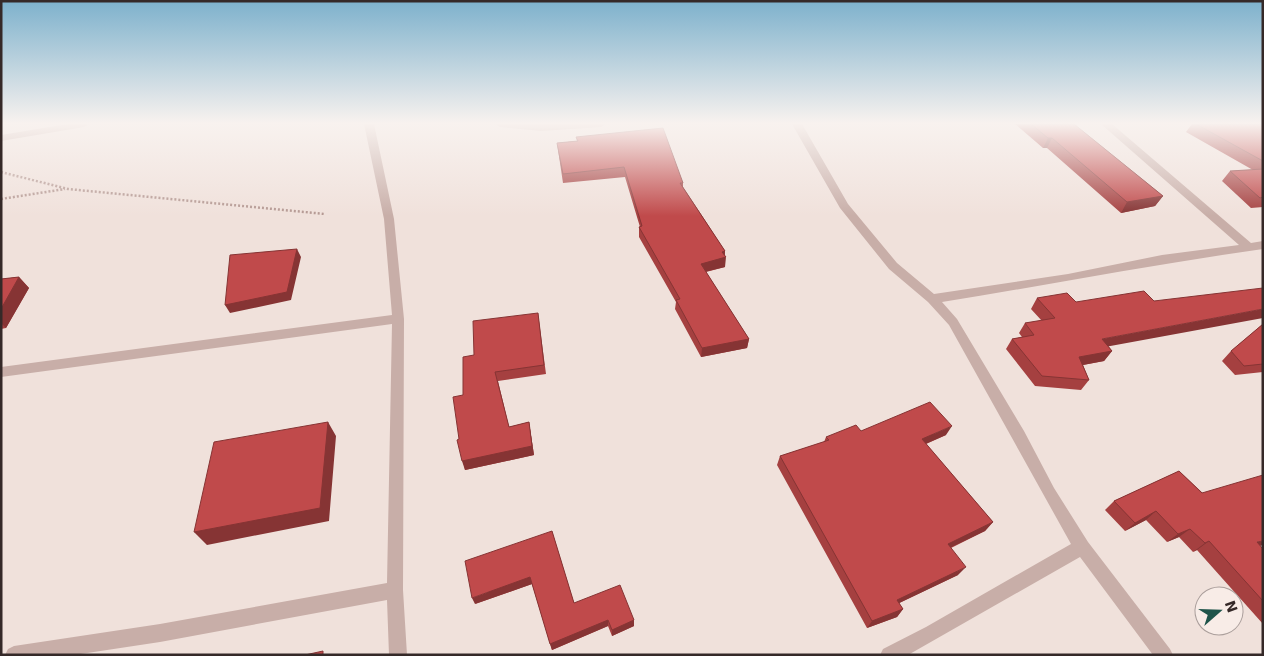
<svg xmlns="http://www.w3.org/2000/svg" width="1264" height="656" font-family="'DejaVu Sans',sans-serif">
  <rect width="100%" height="100%" fill="#f0e1db"/>
  <g fill="none" stroke-linecap="round" stroke-linejoin="round">
    <path stroke="#b49892" stroke-width="2.5" stroke-dasharray="2 2" stroke-linecap="butt" d="M1,172l67,17 257,25
      M1,199l64,-10"/>
    <path fill="#c8aea8" fill-rule="evenodd" d="M68,124h21l-5,3 -83,14v-6z
      M364,124h10l20,95 10,100 -1,271 4,65h-18l-2,-55 -227,42 -86,13h-69l3,-6 6,-3 146,-22 227,-41 5,-259 -391,53v-10l391,-52 -8,-96z
      M495,124h111l-5,3 -60,4 -41,-4z
      M792,124h10l46,80 49,59 37,31 134,-20 94,-19 77,-10 -138,-121h11l139,119 12,-2v8c-108,15 -214,36 -321,53l15,17 67,112 30,57 34,54 82,107 3,6h-20l-73,-98 -172,98h-28l3,-6 43,-22 145,-83 -122,-219 -21,-23 -39,-33 -49,-61z"/>
  </g>
  <path fill="#a54040" d="M1015,124h59l89,72 -8,10 -34,7 -74,-65h-4z
    M1192,124h71v83l-12,1 -29,-27 8,-10 23,-1 -67,-38z
    M576,137l107,46v4l42,64v16l-19,5 43,67 -2,9 -46,9 -26,-48 1,-7 -37,-65v-10h1l-15,-50 -62,6 -6,-40 20,-2z
    M19,277l10,11 -23,40 -5,1v-50z
    M1037,298l72,49 3,4 -8,10 -21,4 6,15 -8,10 -46,-4 -29,-37 6,-10 10,-2 -3,-4 6,-10 17,-2 -11,-12z
    M538,313l8,61 -48,7 11,46 20,-5 5,33 -69,15 -6,-31 4,-44 11,-40z
    M1263,324v48l-28,3 -13,-14 9,-10z
    M861,431l85,4 -20,9 67,78 -8,9 -34,17 7,27 -59,28 4,6 -6,8 -30,11 -90,-163 3,-9 44,-14 2,-5z
    M1179,471l84,78v75l-66,-74 -4,2 -14,-15 -12,5 -21,-22 -21,11 -20,-21 9,-9z
    M552,531l22,72 60,17v6l-22,10 -4,-10 -56,24 -20,-66 -57,20z"/>
  <path fill="#863434" d="M1048,138h4l-5,10h-4z
    M1163,196l-8,10 -34,7 6,-11z
    M297,249l4,8 -10,43 -61,13 -5,-8z
    M725,251l-1,7 2,-1 -1,10 -25,6 1,-9 21,-12z
    M19,277l10,11 -23,40 -5,-5v-14z
    M1263,309v9l-169,31 8,-10z
    M749,339l-2,9 -46,9 1,-9z
    M1112,351l-8,10 -32,6 7,-10z
    M328,422l8,14 -7,85 -122,24 -13,-13z
    M529,422l5,33 -69,15 -3,-9z
    M952,426l-6,9 -30,13 6,-9z
    M1156,511l-10,9 -21,11 10,-8z
    M993,522l-8,9 -44,21 7,-8z
    M1190,529l-11,8 -12,5 11,-8z
    M1209,541l-12,9 -4,2 12,-9z
    M1263,541v4l-19,6 13,-9z
    M966,567l-8,8 -67,32 6,-7z
    M530,577l2,7 -57,20 -3,-6z
    M903,609l-6,8 -30,11 5,-7z
    M608,620v6l-56,24 -2,-6z
    M634,620v6l-22,10v-6z"/>
  <path fill="#c04a4b" stroke="#863434" d="M1031,124h43l89,72 -36,6 -75,-64h-4z
    M1196,124h67v37z
    M663,128l20,55h-3l45,68 -3,1 4,5 -25,7 48,75 -47,9 -26,-48 4,-1 -41,-72 3,-1 -18,-59 -61,7 -6,-31 21,-2 -2,-4z
    M1263,169v28l-3,1 -30,-27z
    M297,249l-10,43 -62,13 5,-50z
    M19,277l-18,32v-30z
    M1263,288v21l-161,30 10,12 -33,6 10,23 -47,-4 -30,-37 22,-4 -9,-12 30,-5 -18,-20 30,-5 9,9 68,-11 10,10z
    M538,313l6,52 -49,7 14,55 20,-5 3,24 -70,15 -5,-21 2,-1 -6,-42 10,-2v-38l11,-2 -1,-34z
    M1263,324v40l-19,2 -13,-15z
    M930,402l22,24 -30,13 71,83 -45,22 18,23 -69,33 6,9 -31,12 -92,-165 49,-16 -3,-3 30,-12 5,6z
    M328,422l-8,86 -126,24 20,-90z
    M1179,471l23,22 61,-18v66l-6,1 6,7v52l-54,-60 -4,2 -15,-14 -12,5 -22,-23 -21,12 -21,-22z
    M552,531l22,72 46,-18 14,35 -22,10 -4,-10 -58,24 -20,-67 -58,21 -7,-37z
    M323,651v4h-18z"/>
  <linearGradient id="sky" x2="0" y2="1"><stop stop-color="#7db1cc"/><stop offset="0.57" stop-color="#f8f2ef"/><stop offset="1" stop-color="#f8f2ef" stop-opacity="0"/></linearGradient>
  <rect width="1264" height="216" fill="url(#sky)"/>
  <rect width="1264" height="656" fill="none" stroke="#352928" stroke-width="5"/>
  <g transform="translate(1219 611) rotate(70)"><circle r="24" fill="#f8ece7" stroke="#aa9e9b"/>
  <path d="M0-4L9 19L0 12L-9 19Z" fill="#1f544a"/>
  <text y="-8" font-size="14" font-weight="bold" text-anchor="middle" fill="#352928">N</text>
  </g>
</svg>
